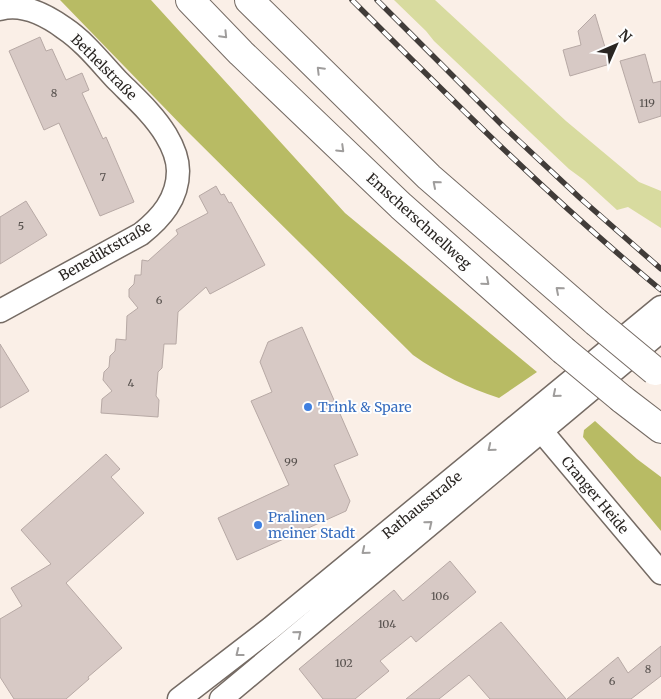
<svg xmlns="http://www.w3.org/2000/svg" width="661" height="699" font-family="Merriweather,serif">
  <rect width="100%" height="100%" fill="#faefe7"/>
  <path fill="#d8db9f" d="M394,0h41l131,121 73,61 22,9v37l-33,-21 -11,3 -33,-30 -15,-11 -135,-128 -8,-10z"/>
  <path fill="#b8bb64" d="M60,0h91l194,213 192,159 -38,26c-31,-10 -59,-24 -86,-43l-225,-223z
    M595,421l42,38 24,18v54l-78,-94 1,-7z"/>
  <path fill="#d7c9c5" stroke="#b7a9a5" d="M595,14l15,50 -40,12 -7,-26 18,-5 -3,-14z
    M40,37l6,14 6,-2 14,31 16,-7 7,17 -7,3 21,46 3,-2 28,65 -34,14 -41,-93 -15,7 -35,-79z
    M645,54l8,29 8,-2v35l-22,7 -19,-62z
    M216,186l5,9 3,-1 5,9 2,-1 34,63 -55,29 -4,-7 -28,25 -2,32h-12l-2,24 -4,4 -2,24 3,4 -1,17 -57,-4 1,-14 10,-8 -9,-11 1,-8 5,-5 1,-11 5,-5 1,-12 10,1 1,-24 11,-8 -9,-11v-8l5,-5 1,-9h6l1,-15 6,1 30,-27 -2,-4 32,-17 -9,-17z
    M26,201l21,34 -47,29v-47z
    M302,327l56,128 -24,10 16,36 -4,10 -109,49 -19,-42 71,-33 -38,-84 21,-9 -12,-30 8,-20z
    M0,344l29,47 -29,17z
    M106,454l14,15 -9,8 33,36 -78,70 56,65 -34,29 1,2 -23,20h-52l-14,-22v-58l22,-13 -11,-18 40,-24 -30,-34z
    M450,561l26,31 -60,50 -5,-6 -31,25 9,10 -34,28h-32l-24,-30 95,-79 9,11z
    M501,622l65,77h-76l-21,-24 -30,24h-33z
    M661,646v30l-30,23h-64l51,-42 10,16z"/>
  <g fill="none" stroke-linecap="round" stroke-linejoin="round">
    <g stroke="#756b64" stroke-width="25">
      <path id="minor" d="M0,9c22,-6 46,6 64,19 21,14 37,35 54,53 17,17 36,34 48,54 6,10 12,24 12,36 0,28 -17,47 -37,63l-141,77
        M533,421l128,152
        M179,699l92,-71 390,-321
        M221,699l440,-368"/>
    </g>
    <g stroke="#756b64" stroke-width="30">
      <path id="highway" d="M190,0l51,53 160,153 162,144
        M249,0l180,177 167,145
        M622,399l39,30"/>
    </g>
    <use href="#minor" stroke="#fff" stroke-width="22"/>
    <use href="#highway" stroke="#fff" stroke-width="28"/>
    <g stroke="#413c39" stroke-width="5.5">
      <path id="rail" d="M352,0c100,100 200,200 309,290
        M377,0l127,127 76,71 81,71"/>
    </g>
    <use href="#rail" stroke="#fefefe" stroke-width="4" stroke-dasharray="11" stroke-linecap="butt"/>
    <g stroke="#756b64" stroke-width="30" stroke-linecap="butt">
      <path id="highway-bridge" d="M596,322l59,49
        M563,350l59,49"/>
    </g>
    <use href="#highway-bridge" stroke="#fff" stroke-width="28"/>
  </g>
  <defs><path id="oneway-chevron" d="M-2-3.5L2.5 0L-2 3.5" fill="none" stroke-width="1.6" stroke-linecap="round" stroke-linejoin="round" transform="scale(1.25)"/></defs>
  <g stroke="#9f9d9c">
    <use href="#oneway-chevron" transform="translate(224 35) rotate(46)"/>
    <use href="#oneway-chevron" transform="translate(320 70) rotate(-135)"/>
    <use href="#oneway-chevron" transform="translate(341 149) rotate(44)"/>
    <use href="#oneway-chevron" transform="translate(436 184) rotate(-139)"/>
    <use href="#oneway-chevron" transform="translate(486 282) rotate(41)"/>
    <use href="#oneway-chevron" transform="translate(559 290) rotate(-139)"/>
    <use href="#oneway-chevron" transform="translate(556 394) rotate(140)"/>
    <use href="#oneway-chevron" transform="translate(491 448) rotate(141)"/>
    <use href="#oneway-chevron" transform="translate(429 524) rotate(-39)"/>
    <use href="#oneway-chevron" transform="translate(365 551) rotate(141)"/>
    <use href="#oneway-chevron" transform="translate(298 634) rotate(-40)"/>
    <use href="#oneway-chevron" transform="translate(239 653) rotate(142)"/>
  </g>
  <g fill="#3f7fe0" stroke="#fefefe" stroke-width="2">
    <circle cx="308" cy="407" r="5"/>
    <circle cx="258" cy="525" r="5"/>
  </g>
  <g text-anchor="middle" stroke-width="4" stroke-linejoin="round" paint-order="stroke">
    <g font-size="11" fill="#554f4c">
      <text x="54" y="97">8</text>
      <text x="647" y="107">119</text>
      <text x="103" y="181">7</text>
      <text x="21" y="230">5</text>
      <text x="159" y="304">6</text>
      <text x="131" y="387">4</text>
      <text x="291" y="466">99</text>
      <text x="440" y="600">106</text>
      <text x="387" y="628">104</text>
      <text x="344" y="667">102</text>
      <text x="648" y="673">8</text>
      <text x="612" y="685">6</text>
    </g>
    <g font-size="14" fill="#2a2623" stroke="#fefefe">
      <text transform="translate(104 67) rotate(45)" y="5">Bethelstraße</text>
      <text transform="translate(419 221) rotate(42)" y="5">Emscherschnellweg</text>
      <text transform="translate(105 251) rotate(-30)" y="5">Benediktstraße</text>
      <text transform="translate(595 495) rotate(50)" y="5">Cranger Heide</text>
      <text transform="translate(422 505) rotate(-39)" y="5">Rathausstraße</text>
    </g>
    <g font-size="14" fill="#366cbe" stroke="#fefefe" text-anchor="start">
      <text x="318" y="412">Trink &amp; Spare</text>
      <text x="268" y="522">Pralinen<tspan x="268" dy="16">meiner Stadt</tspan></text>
    </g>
  </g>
  <g transform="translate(616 45) rotate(45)" stroke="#fefefe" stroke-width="4" paint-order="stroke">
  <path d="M0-4L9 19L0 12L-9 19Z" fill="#2a2623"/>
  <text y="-8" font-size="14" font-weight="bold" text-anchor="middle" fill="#2a2623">N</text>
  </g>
</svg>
